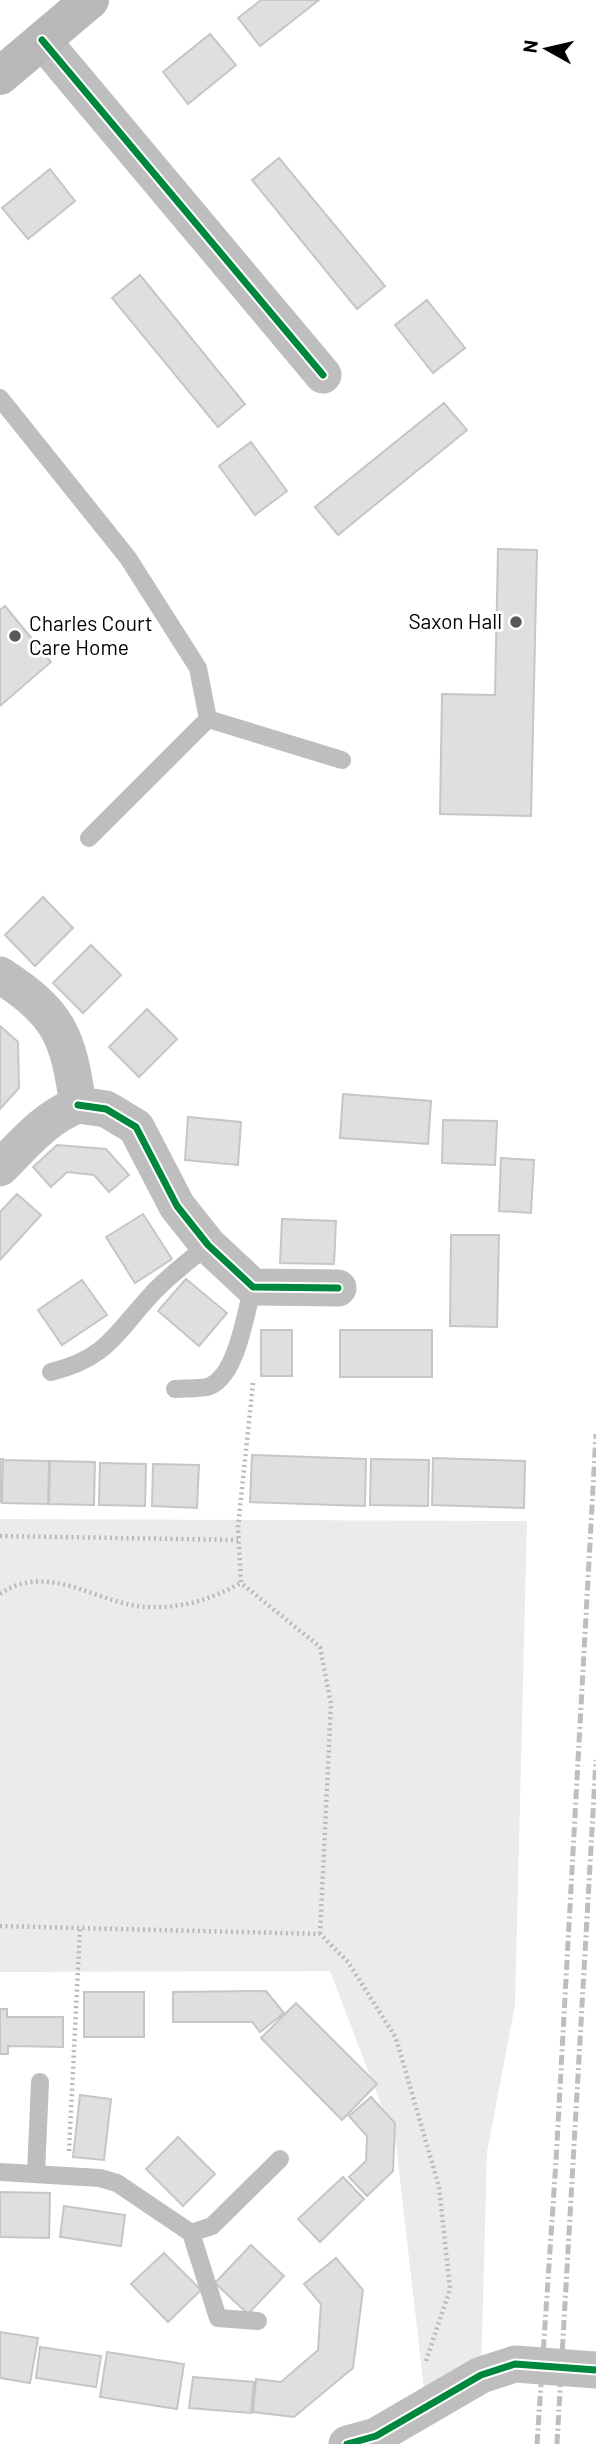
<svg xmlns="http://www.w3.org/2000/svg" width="596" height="2444" font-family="Barlow,sans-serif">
  <rect width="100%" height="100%" fill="#fff"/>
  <path fill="#ebebeb" d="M0,1519l527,2 -12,484 -28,147 -6,223 -55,32 -30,-263 -66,-173 -330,1z"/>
  <path fill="#dfdfdf" stroke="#c6c6c6" stroke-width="2" d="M261,0h58l-59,46 -22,-28z
    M210,34l26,31 -48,39 -25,-32z
    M279,158l106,128 -28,23 -105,-129z
    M50,169l25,32 -47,38 -26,-31z
    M140,275l105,129 -27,23 -106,-129z
    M427,300l38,48 -32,25 -38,-48z
    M444,403l23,27 -129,105 -23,-28z
    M251,442l36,49 -32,24 -36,-49z
    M498,549l39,1 -6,266 -91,-2 2,-120 53,1z
    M5,606l46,56 -51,44v-96z
    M43,897l30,31 -38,38 -30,-31z
    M91,945l30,30 -38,38 -30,-30z
    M147,1009l30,30 -38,38 -30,-30z
    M0,1026l18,16 1,46 -19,21z
    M343,1094l88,7 -3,43 -88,-6z
    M188,1117l53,5 -3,43 -53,-5z
    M443,1120l54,1 -2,44 -53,-2z
    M57,1145l49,4 23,26 -20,17 -15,-17 -27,-3 -16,15 -18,-20z
    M501,1158l33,2 -3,53 -32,-2z
    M17,1194l24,21 -41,45v-48z
    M143,1214l29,45 -37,24 -29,-46z
    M282,1219l54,2 -2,43 -54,-1z
    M451,1235h48l-2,92 -47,-1z
    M186,1279l41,34 -28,33 -41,-35z
    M82,1280l25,35 -45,30 -24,-35z
    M261,1330h31v46h-31z
    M340,1330h92v47h-92z
    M252,1455l114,4 -1,47 -115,-4z
    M433,1458l92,3 -1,47 -92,-3z
    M0,1459h3l-2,43h-1z
    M371,1459l58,1 -1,46 -58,-1z
    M3,1460l46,1 -1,43 -46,-1z
    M50,1461l45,1 -1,43 -45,-1z
    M100,1463l46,1 -1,42 -46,-1z
    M153,1464l46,1 -2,43 -45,-2z
    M266,1991l18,22 -24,19 -8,-10h-79v-30z
    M84,1992h60v45h-60z
    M296,2003l81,81 -35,36 -81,-82z
    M0,2009h7v8h56v30l-55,-1v8h-8z
    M80,2095l31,4 -7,61 -31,-3z
    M371,2097l24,26 -2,48 -26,25 -18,-19 17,-16 1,-25 -18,-20z
    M178,2137l37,37 -32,32 -37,-37z
    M343,2177l21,22 -44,43 -22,-23z
    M0,2192l50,1 -1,45 -49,-1z
    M64,2206l61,9 -4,31 -61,-9z
    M251,2245l33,31 -36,38 -33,-31z
    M164,2253l37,37 -33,32 -37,-38z
    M336,2258l27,32 -10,78 -59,49 -41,-5 3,-33 25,3 37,-32 3,-46 -17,-20z
    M0,2332l38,6 -8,45 -30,-5z
    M40,2347l61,9 -5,31 -60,-9z
    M107,2352l77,12 -7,45 -77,-12z
    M193,2377l61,5 -3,31 -62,-5z"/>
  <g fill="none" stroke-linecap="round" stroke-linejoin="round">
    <path stroke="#b9b9b9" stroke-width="4.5" stroke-dasharray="2 3.5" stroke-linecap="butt" d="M253,1383l-15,144 3,56 79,64 11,57 -11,230
      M0,1536l238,4
      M0,1594c49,-34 100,12 149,13 36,1 62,-8 92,-24
      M0,1926l320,8 28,28 48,76 43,149 11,102 -25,75
      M69,2151l11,-222"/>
    <path stroke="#bebebe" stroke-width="18" d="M0,398l128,160 70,110 10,51 134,41
      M89,838l119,-119
      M51,1372c56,-14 64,-38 100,-77 16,-18 38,-34 57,-50
      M175,1389c10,-1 22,0 32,-2 30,-8 38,-74 46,-100
      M0,2172l100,6 17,5 74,50 21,-7 68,-67
      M36,2174l4,-92
      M191,2233l27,85 40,3"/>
    <path stroke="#bebebe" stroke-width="37" d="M42,40l281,335
      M0,975c60,39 68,61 78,130 -32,12 -54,39 -78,63
      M78,1105l28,4 30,18 41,79 31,39 45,42 85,1
      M347,2444l29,-8 105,-61 34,-11 81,6"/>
    <path stroke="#b8b8b8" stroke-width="38" d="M0,76l90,-76"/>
    <path stroke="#bebebe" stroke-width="5" stroke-dasharray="10 3.5 2 3.5" stroke-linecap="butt" d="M537,2444l19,-283 40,-727
      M557,2444l39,-684"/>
    <g stroke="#fff" stroke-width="11">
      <path id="cycleway" d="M42,40l281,335
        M78,1105l28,4 30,18 41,79 31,39 45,42 85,1
        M347,2444l29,-8 105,-61 34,-11 81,6"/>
    </g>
    <use href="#cycleway" stroke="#00873e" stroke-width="7"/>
  </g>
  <g fill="#595959" stroke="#fff" stroke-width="2.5">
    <circle cx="516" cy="622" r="7"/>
    <circle cx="15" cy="636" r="7"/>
  </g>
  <g text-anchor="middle" stroke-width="6" stroke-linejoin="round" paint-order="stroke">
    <g font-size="21" fill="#000" stroke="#fff" text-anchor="end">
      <text x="502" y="629">Saxon Hall</text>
      <text x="29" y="631" text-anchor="start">Charles Court<tspan x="29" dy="24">Care Home</tspan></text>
    </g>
  </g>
  <g transform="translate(547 49) rotate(278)" stroke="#ffffff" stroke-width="5" paint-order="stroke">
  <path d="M0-5L12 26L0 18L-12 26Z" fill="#000000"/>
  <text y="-10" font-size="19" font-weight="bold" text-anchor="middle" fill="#000000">N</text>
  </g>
</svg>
